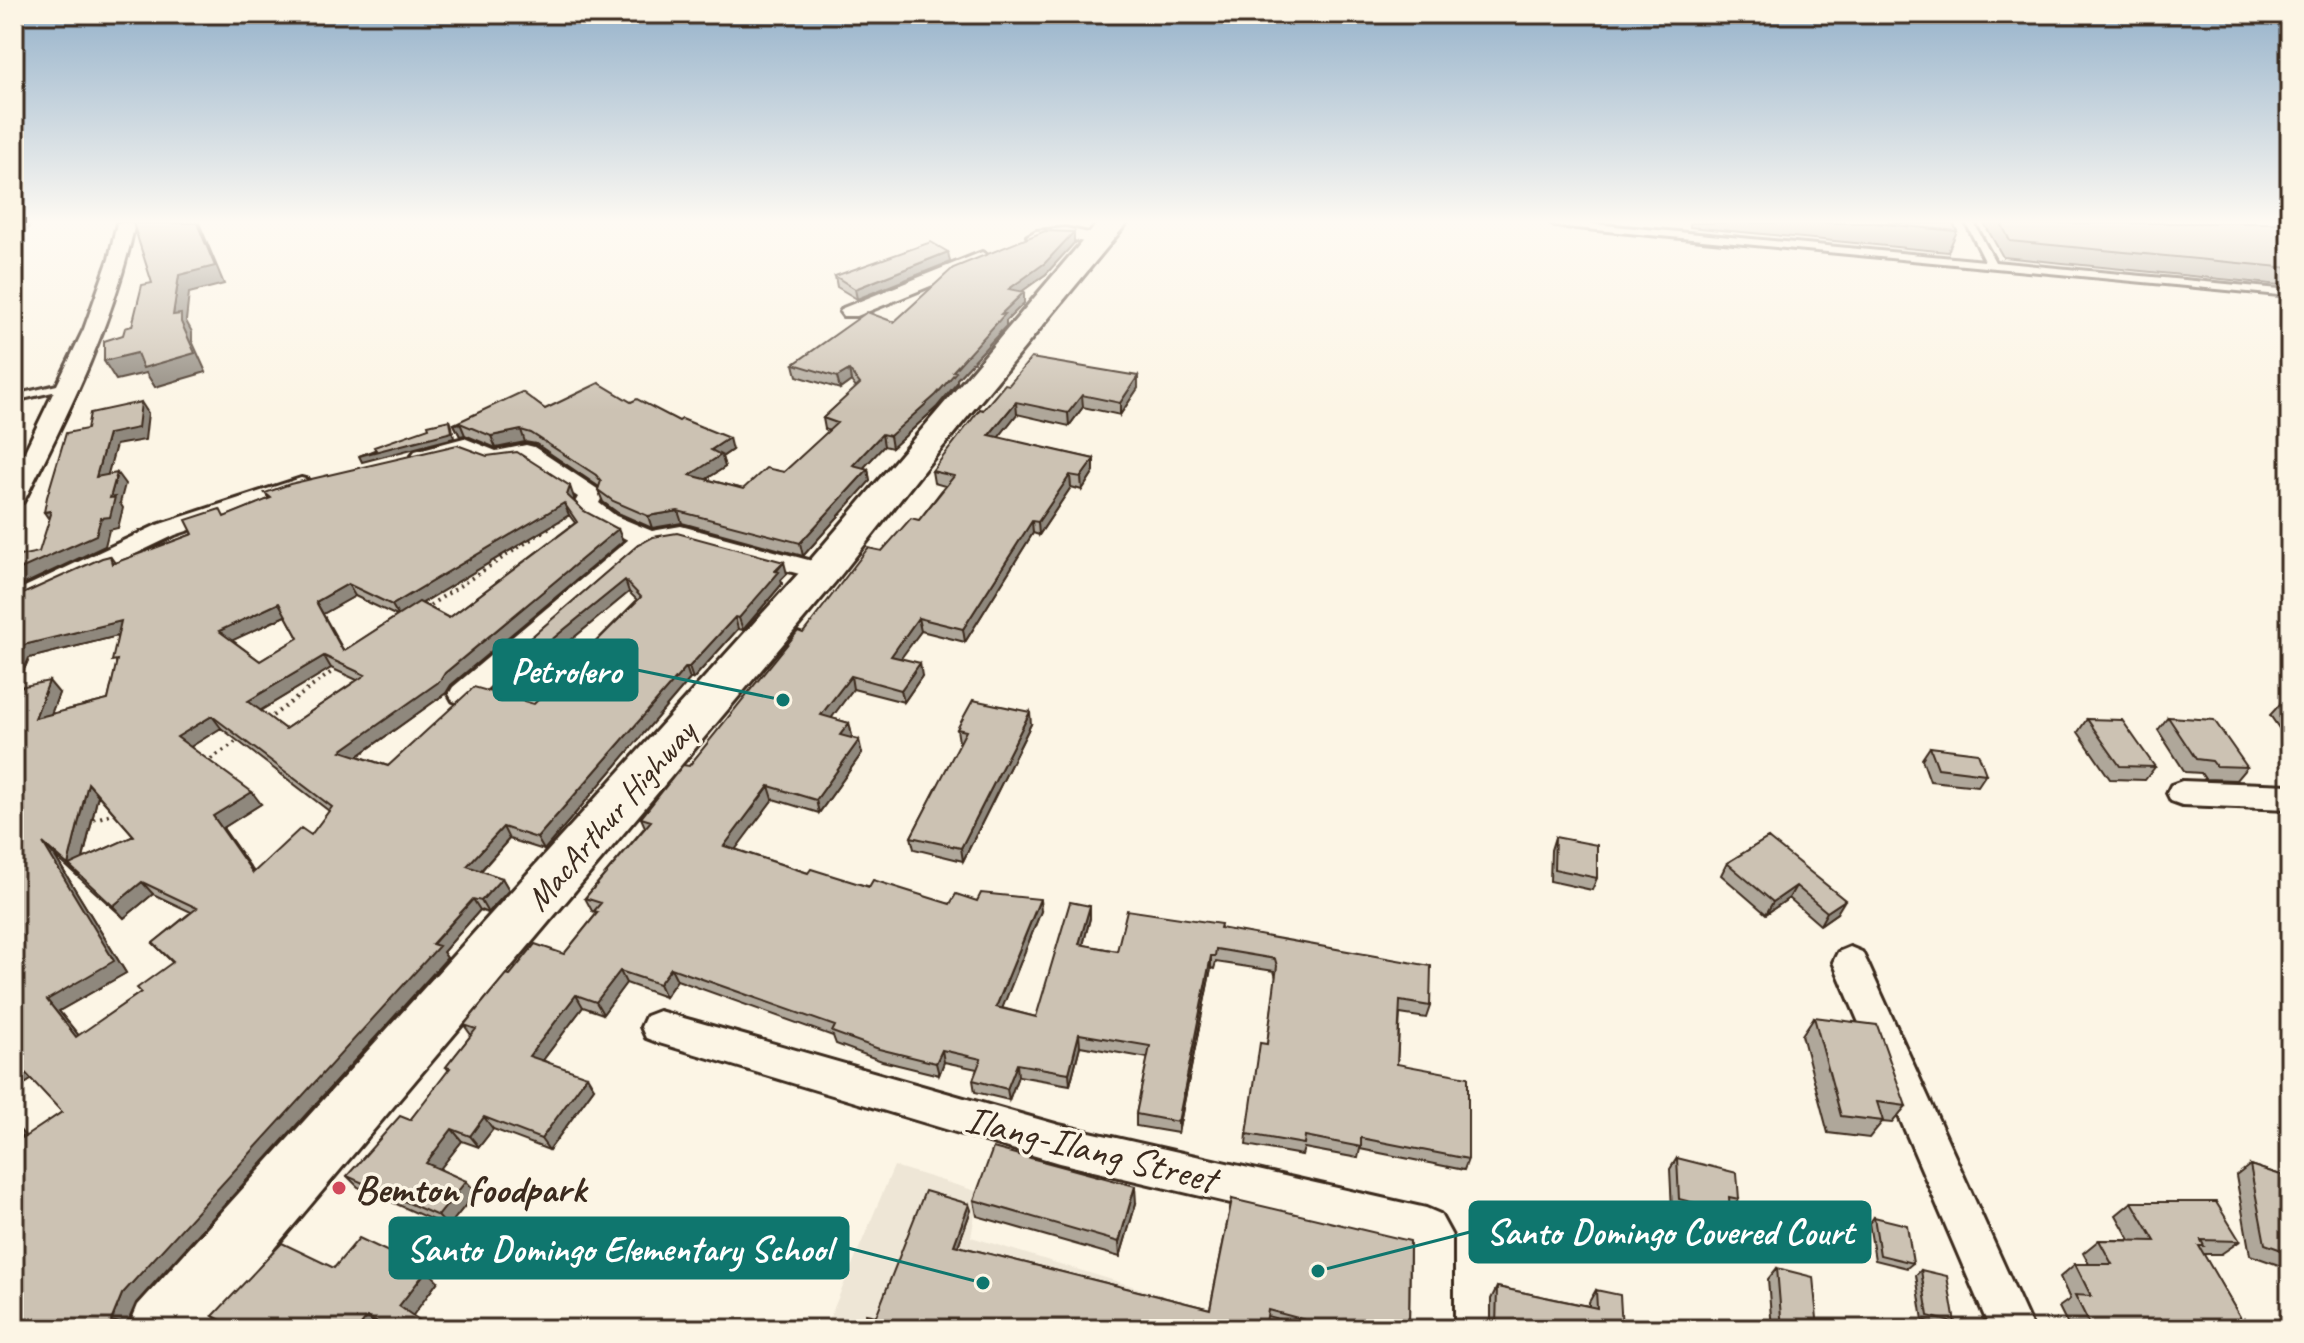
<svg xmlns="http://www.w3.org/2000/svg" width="2304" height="1343" font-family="Caveat,sans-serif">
  <rect width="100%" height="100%" fill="#fcf5e5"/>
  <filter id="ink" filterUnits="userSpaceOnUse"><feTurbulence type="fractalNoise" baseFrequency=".0125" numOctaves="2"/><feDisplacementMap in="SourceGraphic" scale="16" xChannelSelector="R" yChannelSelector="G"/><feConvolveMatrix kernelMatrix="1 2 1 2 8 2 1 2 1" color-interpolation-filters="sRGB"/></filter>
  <g filter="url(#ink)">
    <path fill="#eee6d6" d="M894,1166l85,26 -8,45 302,92h-448z"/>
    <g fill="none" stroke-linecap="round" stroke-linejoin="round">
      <g stroke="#3b2a1e" stroke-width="6">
        <path id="lane" d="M1551,223h32l402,38 -19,-38h8l21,39 295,28v6l-735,-70z
          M70,382l5,3 -1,2 -60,14v-6z"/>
      </g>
      <g stroke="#3b2a1e" stroke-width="6">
        <path id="street" d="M117,223h18c-21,98 -64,185 -109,274l-3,5 -9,2v-30l70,-145 25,-70z
          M1065,228l39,8 3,4 -9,5 -33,-7 -29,3 -9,-5 9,-5z
          M982,252l9,6 -2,4 -132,54h-14l-3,-4 3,-4z
          M464,438l32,13 30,-6 8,2 65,43 4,5 -4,8 17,13 36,15 29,-5 150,40 4,6 -4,6 -9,2 -141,-38 -25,4 -16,8 -167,147 -10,3 -10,-3 -4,-7 4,-7 175,-147 -37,-19 -17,-17 4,-7 -56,-37 -29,5 -31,-12 -39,10 -8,-2 -4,-5 4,-5z
          M301,478l8,2 4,5 -4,5 -134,45 -161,77v-20l143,-67z
          M2182,781l108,4v24l-108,-4 -11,-4 -4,-8 4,-8z
          M1850,947l12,5 5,10 166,367h-43l-157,-367 5,-10z
          M659,1011l400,114 367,83 14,6 12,22v93h-42l1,-84 -352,-82 -400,-120 -13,-5 -5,-11 5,-11z"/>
      </g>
      <g stroke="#3b2a1e" stroke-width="6">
        <path id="highway" d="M14,223h15l-4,6 -11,2z
          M1098,223h29l-200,243 -91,115 -630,748h-78l10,-24 670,-742z"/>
      </g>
      <path stroke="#3b2a1e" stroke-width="4" stroke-dasharray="2 5" stroke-linecap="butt" d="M424,609l143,-93
        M267,720l70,-52
        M205,763l35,-24
        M87,822l30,-10"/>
      <use href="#lane" fill="#fcf5e5" fill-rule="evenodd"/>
      <use href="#street" fill="#fcf5e5" fill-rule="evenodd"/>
      <use href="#highway" fill="#fcf5e5" fill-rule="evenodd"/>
    </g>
    <path fill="#afa79a" stroke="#3b2a1e" stroke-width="2" fill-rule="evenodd" d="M1690,223h263l4,8 -9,21 -258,-25z
      M1984,223h306v63l-287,-29z
      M1074,232v11l-28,31 -24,17 2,12 -18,18v5l-49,53v4l-20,24 -45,41 -8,-2 -21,22 5,1 2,12 -67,75 -121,-33 -30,5 -34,-15 -15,-11 -5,-12 1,-3 -63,-43 -11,-2 -29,6 -31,-13 -5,1 -6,-12 91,-15 86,-7 101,48 -10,7 3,10 -19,12 37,10 41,-17 45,-41 -4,-2 -2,-11 33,-30 -5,-7 -11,8 -43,-13 -3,-12 100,-42z
      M950,262l-93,37 -20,-12 -2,-11z
      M1138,376v12l-18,27 -37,-8 -14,19 -52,-12 -19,24 96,21v12l-12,19 -11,-3 -32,48 -6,-2 -68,109 -44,-11 -21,27 22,18 -18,26 -51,-13 -22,29 18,5 3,13 -2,2 12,15 -43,60 -46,-14 -38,50 73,24 142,31 27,-3 64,10 -39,97 34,9 54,-111v12l-7,27 34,6 103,-23 210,78 -4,12 -26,-4 -3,50 71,95 -4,11 -104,-21 -2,9 -54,-10 -2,7 -56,-10 1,-11 20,-90 9,-66 -2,-7 -58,-9 -2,7 -3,-1 -33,165 -42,-7v-12l12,-56 -68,-12 -10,39 -52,-9 -9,24 -34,-8 -2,-12 4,-11 -33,-7 -5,13 -57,-14 -46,-17 -3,-8 -156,-56 -12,17 -39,-14 -23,31 -20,-7 -40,53 51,28 -45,62 -56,-21 -14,18 -17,-6 -22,28 36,23 -28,35 -90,-40 -11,-11 63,-56 39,-49 -3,-4 25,-32 -7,-10 46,-50 54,-21 32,-40 -1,-2 -3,-1 -7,-13 60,-71 -4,-9 48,-52 114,-133 79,-82 37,-31 26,-34 -11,-3 -2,-12 51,-61 26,-25z
      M265,493l309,5 -1,2 11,11 39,30 -172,144 -5,8 -88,63 30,10 146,-62 103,-104 -8,-8 -115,95 -9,-10 -6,-12 139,-120 149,29 -6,6 1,4 -39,46 -5,-1 -45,50h-3l-146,171 -35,-11 -28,32 21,7 7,12 -21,23 -8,-3 -37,42 4,6 -311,345 -10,23 -112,3v-205l12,13 36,-25 -30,-33 -18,12v-493l96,-42 5,7 78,-29 32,-17 44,-18zM569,515l6,8 -126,95 -27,-15zM355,596l42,20 -53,35 -21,-37zM286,616l12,22 -38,23 -28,-21zM117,636l-1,30 -8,34 -57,14 8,-21 -43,-5 13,-30zM331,668l26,12 -72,49 -25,-18zM221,728l108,83 -18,24 -57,37 -31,-44 38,-24 -71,-57zM98,795l36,41 -51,23zM54,855l70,63 29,-24 38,18 -38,31 20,20 -32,29 -62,44 -20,-25 67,-38z
      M2281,703h9v41l-20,-29z
      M2168,717l79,50 -11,13 -31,-1 -4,-6 -16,-1 -27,-42z
      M2087,719l68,48 -10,13 -35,-1 -32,-47z
      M1031,724l-68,137 -49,-12 -3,-12 50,-95h-2l-2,-13z
      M1930,747l56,27 -8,12 -48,-5 -8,-22z
      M1555,837l42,41 -5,12 -42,-9 1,-31z
      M1768,838l69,75 -17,12 -31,-27 -23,16 -45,-39 6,-12z
      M1814,1017l92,89 -14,17 -10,-1 -13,16 -41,-5 -26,-98z
      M1677,1158l62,41 -8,11 -1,-1v3l-8,10 -50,-12 -2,-41z
      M2250,1165l40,13v91l-40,-14 -14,-79z
      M1232,1199l177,124 4,6h-98l-48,-13h-391l95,-106 -13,36 252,63z
      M974,1200l162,3 -16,54 -143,-41z
      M2132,1202l108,39 -19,13h-18l44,75h-177l-11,-22 11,-8 -10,-22 15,-13h14l-6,-11 16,-13h31l-14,-25z
      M1874,1217l39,46 -6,5 -32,-8 -6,-37z
      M334,1268l104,13 -26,35 20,13h-211l4,-4 -12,-9z
      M1777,1268l41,61h-46l-4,-50z
      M1921,1270l34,53 -6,5 -26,-8 -7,-45z
      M1497,1287l92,19v-4l7,-12 26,39h-131v-30z"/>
    <path fill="#8f887d" stroke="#3b2a1e" stroke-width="2" d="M197,223h2l25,61 -35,9 -3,28 6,11v9l14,31 -51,15 -9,-14 -30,7 -12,-19 69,-46 6,-40z
      M1074,232v11l-28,31 -36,26 -1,-11z
      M948,252l2,10 -93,37 -2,-10z
      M1024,292v11l-18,18v5l-49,53v4l-20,24 -45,41 -2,-12 63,-65 48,-57z
      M849,370l2,11 -11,8 -3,-12z
      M1138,376v12l-18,27v-12z
      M1082,395l1,12 -14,19 -1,-13z
      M141,402l7,11 -3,27 -29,5 -12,43 -8,-11 12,-43z
      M1016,402l1,12 -27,34 -1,-13z
      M450,420l2,6 2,12 -92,24 -3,-6z
      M460,423l5,12 -5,1 -6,-12z
      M521,430l4,12 -29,6 -5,-12z
      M882,434l2,12 -29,31 -2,-12z
      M729,438l3,12 -10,7 3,10 -31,20 -4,-12 21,-25z
      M1094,459v12l-12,19 -1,-13z
      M868,469l2,12 -67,75 -3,-13z
      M117,473l8,11 -5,19 3,5 -5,20 -9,2 -4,16 -91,43v-17l87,-54 9,-20z
      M1070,475l1,12 -32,48 -1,-13z
      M570,486l4,12 -2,8 -5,-11z
      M564,503l5,12 -170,102 -7,-12z
      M50,511l2,13 -8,-12z
      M678,511l4,12 -30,5 -4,-12z
      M1032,521l1,12 -68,109 -2,-13z
      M618,529l5,12 -172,144 -5,8 -98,70 -7,-12 104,-78z
      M784,562l3,12 -6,6 1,4 -39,46 -4,-12z
      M625,580l4,12 -115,95 -6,-12z
      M348,584l7,12 -32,18 -7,-12z
      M279,603l8,12 -60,28 -8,-12z
      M735,617l3,12 -45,50 -4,-12z
      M918,618l3,13 -28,38 -2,-13z
      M121,621l9,12 -101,25 -15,34v-35l5,-11z
      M324,656l7,12 -75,45 -8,-12z
      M920,663l2,13 -18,26 -3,-12z
      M686,667l4,12 -146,171 -7,-12z
      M851,676l2,13 -29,39 -3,-13z
      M49,681l10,12 -14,37 -10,-12z
      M1030,712l1,12 -68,137 -2,-13z
      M212,716l9,12 -34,21 -10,-12z
      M849,723l3,13 -9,12 -3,-13z
      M859,740l3,13 -43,60 -3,-13z
      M88,783l10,12 -19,80 -10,-10 10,11 -11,-11z
      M769,786l4,13 -44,59 -5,-12z
      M252,792l9,12 -38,24 39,57 -49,-69z
      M503,827l6,12 -35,39 -7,-12z
      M43,843l11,12 72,118 -67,38 30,37 -13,-11 -29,-37z
      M502,878l7,12 -21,23 -7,-12z
      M142,882l11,12 -29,24 -11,-12z
      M1796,886l-7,12 -23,16 7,-12z
      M473,899l7,11 -37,42 4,6 -311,345 -10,23 5,3h-16l-4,-8 11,-27z
      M1040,899l1,12 -43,108 -2,-12z
      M1845,900l-8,13 -17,12 7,-13z
      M1090,906v12l-10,39 -1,-13z
      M1211,956v12l-33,165v-11z
      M671,968l6,12 -12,17 -6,-13z
      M620,971l6,12 -23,31 -7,-12z
      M576,995l7,12 -46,61 -8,-12z
      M1079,1034l1,12 -10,39 -1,-12z
      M942,1050l2,12 -5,13 -3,-12z
      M1017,1064l1,12 -9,24 -2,-11z
      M20,1067l14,11 -20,13v-20z
      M587,1076l7,12 -45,62 -8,-11z
      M484,1117l9,12 -14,18 -9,-11z
      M14,1124l23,25 -14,-11 -9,-10z
      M452,1129l10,12 -26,33 -10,-11z
      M466,1181l10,11 -28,35 -10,-11z
      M1135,1186l1,17 -16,54 -1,-15z
      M969,1204l2,6 -15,42 -2,-7z
      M427,1270l11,11 -27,37 -12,-12z
      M367,1317l13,11 -1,1h-21z"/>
    <path fill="#ccc2b3" stroke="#3b2a1e" stroke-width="2" fill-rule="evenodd" d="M133,223h64l18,43 -36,9 -6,40 8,-1v8l14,31 -52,15 -6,-15 -33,8v-20l19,-6 2,-7 7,-2 10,-41 10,-2z
      M1874,223h79l4,8z
      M2001,223h289v45l-280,-27z
      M1045,231l29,1 -29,31 -36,26 15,3 -23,22h4l-52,57 3,1 -20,23 -46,41 -8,-2 -29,31 15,4 -68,74 -122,-32 -30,5 -35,-15 -15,-11 3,-9 -5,-6 -65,-42 -10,-3 -30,6 -31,-13 -6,1 68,-32 23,17 54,-26 32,19 6,-3 42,22 3,-2 47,19 -18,12 10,5 -31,20 53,14 23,-21 18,4 53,-49 -14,-5 37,-34 -11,-14 -12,7 -43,-13 73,-52 27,10 59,-54z
      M931,242l17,10 -93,37 -20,-13z
      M1031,358l107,18 -18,27 -38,-8 -14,18 -52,-11 -27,33 105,24 -13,18 -11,-2 -32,47 -6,-1 -69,108 -45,-11 -27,38 29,7 -19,27 -50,-14 -30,39 28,8 -9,12 19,5 -43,60 -47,-14 -45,60 84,27 3,-4 58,18 4,-7 77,24 6,-10 21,7 4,-8 59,6 -44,108 40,10 34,-115 20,4 -11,38 38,7 10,-41 94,14 -1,4 211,38 -1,40 -30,-5 -3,63 71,13v82l-107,-21v9l-56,-11 -1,8 -57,-10 13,-91 7,1 10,-78 -2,-7 -59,-10 -1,7h-4l-33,166 -42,-8 14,-68 -71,-12 -10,39 -52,-9 -10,25 -34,-9 8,-21 -39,-9 -6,13 -57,-14 -47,-17 3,-6 -164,-58 -12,16 -39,-13 -24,31 -20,-7 -47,61 58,20 -46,63 -57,-22 -14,19 -18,-7 -26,34 40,18 -28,35 -91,-40 53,-60 10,4 40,-52 -4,-1 30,-38 -12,-4 42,-51 4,1 25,-31 29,10 34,-42 -4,-1 7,-8 -16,-5 66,-77 -10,-3 42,-53 6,1 109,-135 5,2 65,-85 14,3 29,-33 8,2 35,-44 -22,-5 48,-62 3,1 22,-26 4,1z
      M141,402l-3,26 -30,6 -12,43 21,-4 -7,25 5,-1 -5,20 -9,1 -5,17 -82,37v-15l25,-5 12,-38 -1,-3 -6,1 3,-15 19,-64 21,-4 3,-16z
      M450,420l2,12 -93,24 17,-6 -2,-3 55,-19 -1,-3z
      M457,445l30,11 30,-4 53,34 -3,9 17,16 34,18 -173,144 -5,8 -99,70 47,15 86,-79 60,17 107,-107 -16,-17 -117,95 -9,-10 139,-120 15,-8 24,-4 107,29 -9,9 4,1 -40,46 -4,-1 -46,50h-3l-149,171 -34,-11 -36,39 35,12 -21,23 -8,-2 -41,45 7,2 -317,348 -11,27 10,2 -6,6h-101v-201l9,10 39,-26 -42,-45 -6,4v-383l35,-7 -14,37 73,-18 9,-40 -5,1 9,-40 -102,25 -5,11v-59l88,-40 8,-2 2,8 81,-30 -7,-14 34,-11 4,8 47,-19 -6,-5 25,-9zM564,503l13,19 -128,96 -30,-16 -76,49 -27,-49 32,-18 44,21zM279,603l19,35 -38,23 -41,-30zM324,656l41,19 -80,54 -37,-28zM212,716l120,91 -21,28 -10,-7 -48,45 -40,-57 39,-24 -75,-55zM88,783l46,53 -65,29 44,41 29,-24 55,26 -44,35 20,19 -36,26 4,4 -65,45 -29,-37 67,-39 -71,-118 25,22z
      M973,700l57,12 -69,136 -50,-11 55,-106 -9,-2z
      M2281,703h9v13z
      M2168,717l46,3 33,47 -31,-1 -4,-5 -16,-2z
      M2087,719l35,1 33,47 -35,-1z
      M1930,747l48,6 8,21 -48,-6z
      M1555,837l42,8v33l-43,-9z
      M1768,838l77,62 -18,12 -31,-26 -23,16 -46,-39z
      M1814,1017l63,8 29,81 -29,-4 6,19 -42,-5z
      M993,1148l142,38 -16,56 -145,-42z
      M1677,1158l60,15 2,26 -10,-2 1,15 -51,-13z
      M2250,1165l40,13v75l-25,-9z
      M925,1191l44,13 -15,41 256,64 22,-110 178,42 -1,82 4,3v3h-74l-71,-19 -3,19h-403l4,-15 10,2z
      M2132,1202h84l24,39 -39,-1 3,6h-5l48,83h-155l-17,-34 16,1 -16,-32h37l-13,-24 56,1z
      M1874,1217l33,8 6,38 -33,-8z
      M359,1238l68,32 -28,36 33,23h-41l-24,-12 -9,12h-137l6,-6 -14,-7 69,-73 52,25z
      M1777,1268l36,9 5,52h-36z
      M1921,1270l26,6 8,47 -27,-7z
      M1497,1287l100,21 -1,-18 24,5 2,34h-126z"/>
  </g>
  <linearGradient id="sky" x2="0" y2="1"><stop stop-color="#94b1ca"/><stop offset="0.54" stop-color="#fefaf3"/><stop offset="1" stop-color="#fefaf3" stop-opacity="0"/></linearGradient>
  <rect width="2304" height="411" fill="url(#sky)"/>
  <circle fill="#d1495b" stroke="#fcf5e5" stroke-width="3" cx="339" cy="1188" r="8"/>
  <g text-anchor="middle" stroke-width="7" stroke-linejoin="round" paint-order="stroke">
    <g font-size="34" fill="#3b2a1e" stroke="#fcf5e5">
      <text transform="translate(610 815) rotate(-49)" y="12">MacArthur Highway</text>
    </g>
    <g font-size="40" fill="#3b2a1e" stroke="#fcf5e5">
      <text transform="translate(1091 1148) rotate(14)" y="14">Ilang-Ilang Street</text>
    </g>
    <g font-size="40" font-weight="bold" fill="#3b2a1e" stroke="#fcf5e5" text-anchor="start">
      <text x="355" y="1202">Bemton foodpark</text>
    </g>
  </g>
  <path fill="none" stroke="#0f766e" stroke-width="3" d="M783 700L637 670M1318 1271L1470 1232M983 1283L848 1248"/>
  <g fill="#0f766e" stroke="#fcf5e5" stroke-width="3">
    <circle cx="783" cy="700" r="8"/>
    <circle cx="1318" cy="1271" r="8"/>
    <circle cx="983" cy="1283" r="8"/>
  </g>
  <g fill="#0f766e" stroke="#0f766e" stroke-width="3">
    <rect x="494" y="640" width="143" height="60" rx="8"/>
    <rect x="1470" y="1202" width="400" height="60" rx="8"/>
    <rect x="390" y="1218" width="458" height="60" rx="8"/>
  </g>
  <g font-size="36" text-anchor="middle" font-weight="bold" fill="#fff">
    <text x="566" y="683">Petrolero</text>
    <text x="1670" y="1244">Santo Domingo Covered Court</text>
    <text x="619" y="1261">Santo Domingo Elementary School</text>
  </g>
  <rect width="2304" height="1343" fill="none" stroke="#fcf5e5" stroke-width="48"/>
  <rect x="24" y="24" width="2256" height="1295" fill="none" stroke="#3b2a1e" stroke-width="3" filter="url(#ink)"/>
</svg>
